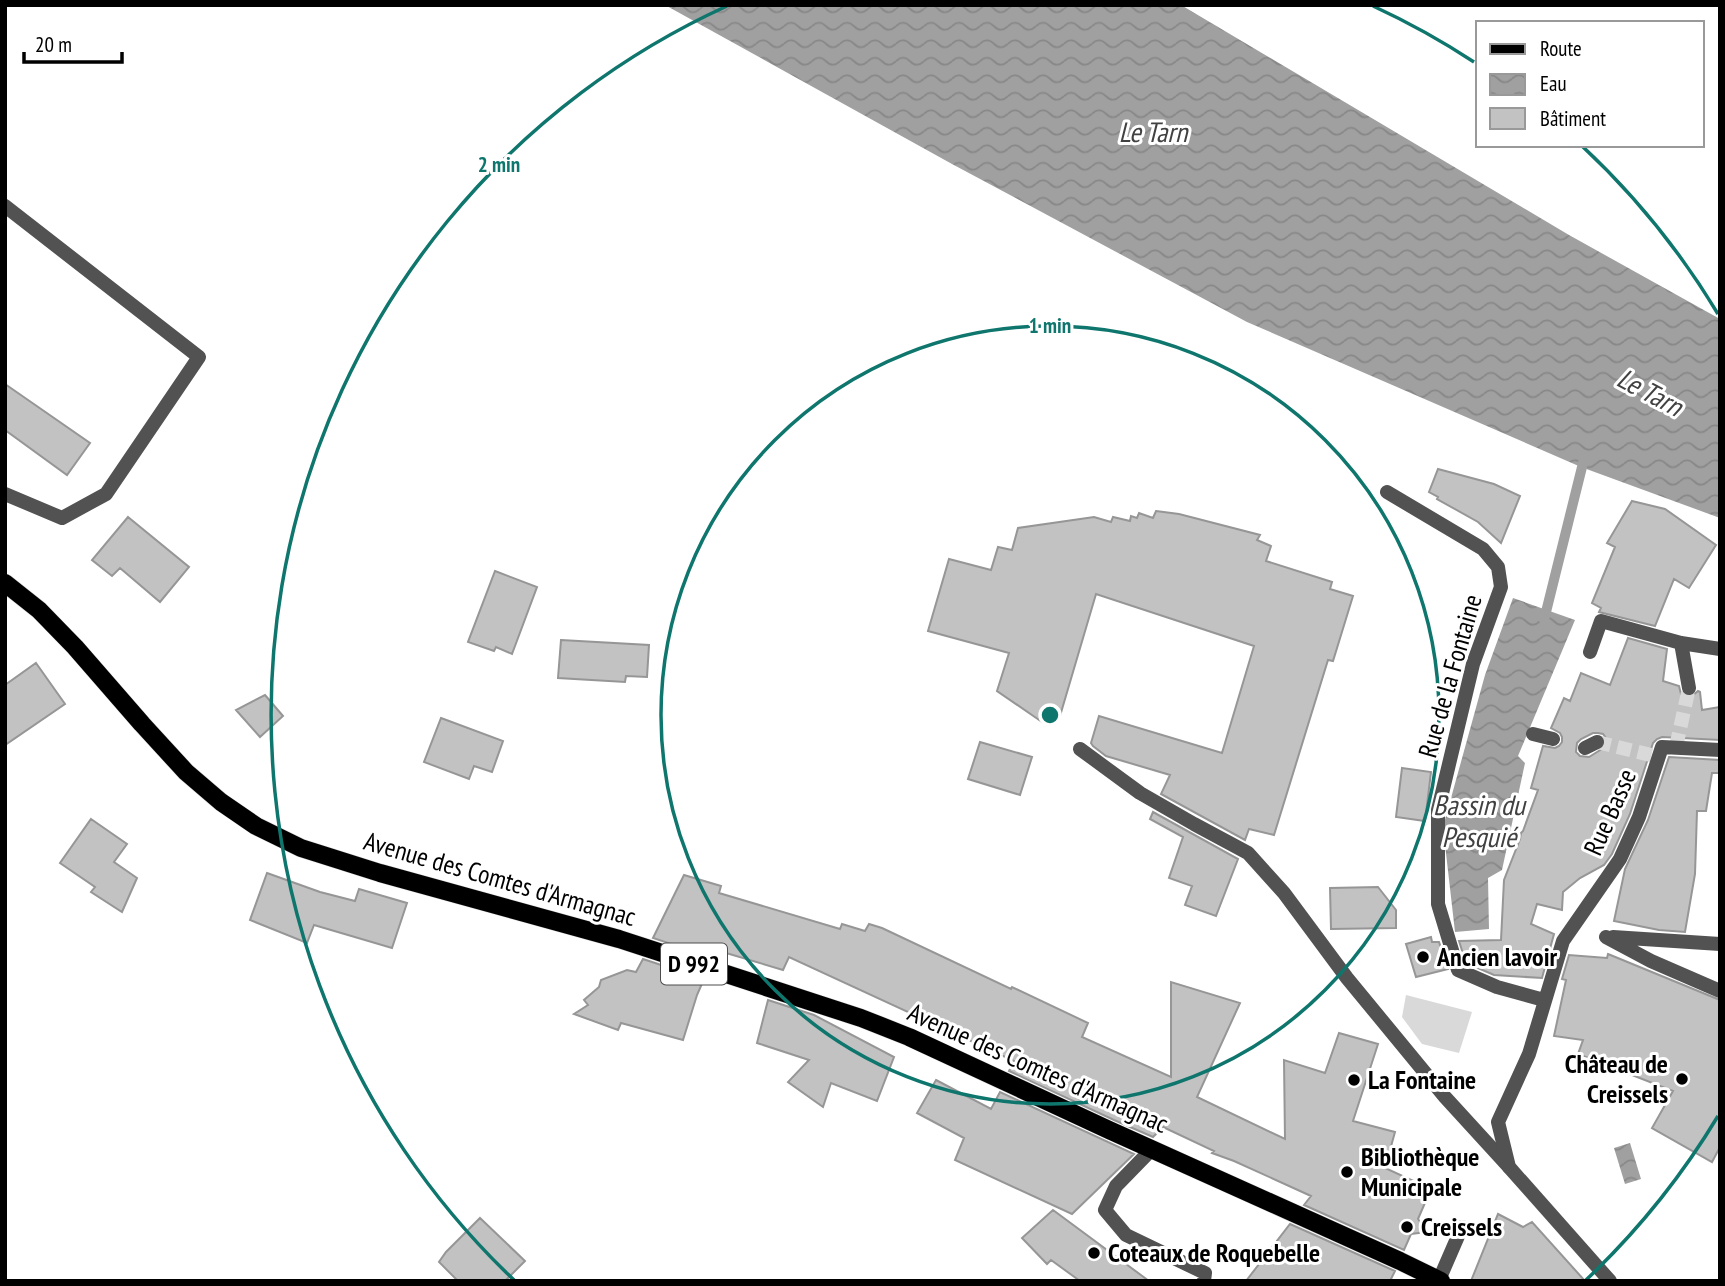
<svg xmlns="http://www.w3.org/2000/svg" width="1725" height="1286" font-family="'PT Sans Narrow',sans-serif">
  <defs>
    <pattern id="water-waves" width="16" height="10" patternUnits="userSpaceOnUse" patternTransform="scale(1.75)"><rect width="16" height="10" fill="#a0a0a0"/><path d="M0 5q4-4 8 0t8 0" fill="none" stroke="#888"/></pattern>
  </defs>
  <rect width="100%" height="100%" fill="#fff"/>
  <path fill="#d9d9d9" d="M1406,995l66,17 -13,41 -37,-9 -20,-27z"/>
  <path fill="url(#water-waves)" d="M665,5h516l388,230 151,84v199l-139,-51 -334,-145 -295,-158z
    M1513,598l62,22 -57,136 7,7 -23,107 -14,8 1,51 -34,3 -12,-105 42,-152z
    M1630,1143l11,36 -16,5 -11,-36z"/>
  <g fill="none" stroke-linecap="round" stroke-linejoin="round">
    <path stroke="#a0a0a0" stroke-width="10" d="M1544,620l41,-165"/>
  </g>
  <path fill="#c2c2c2" stroke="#969696" stroke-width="2" fill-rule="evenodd" d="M5,384l85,59 -23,32 -62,-45z
    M1438,469l56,15 26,12 -19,47 -23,-21 -41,-23 1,-2 -9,-5z
    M1632,501l33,8 51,36 -27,43 -15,-9 -19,47 -56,-14 2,-4 -9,-5 23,-56 -8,-4z
    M1156,511l23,3 81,21 -3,5 14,6 -5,15 66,21 -2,7 23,7 -20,65 -5,-1 -54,175 -25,-6 -4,11 -84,-46 9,-19 -64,-19 -13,-10 -2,-3 8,-27 123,37 32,-107 -158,-52 -36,122 -15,-4 -3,10 -45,-31 12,-38 -81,-22 21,-72 42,11 7,-23 14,3 6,-22 76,-11 17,5 2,-5 17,4 1,-5 6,2 2,-5 14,5z
    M128,517l61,50 -29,35 -40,-34 -8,8 -20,-16z
    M495,571l42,16 -25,67 -16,-7 -2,4 -26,-9z
    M1628,638l39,11 -4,32 16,5 2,8 5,3h5l7,-6 2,1 2,18 18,-3v33l-58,-3 -5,2 -4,4 -23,71 -18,40 -8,11 -24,13 -17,14 -1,18 -25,-6 -6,20 23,10 -12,44 -48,-3 -28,-12 -7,-22 42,-1 3,-60 16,-41 1,-6 2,-2 15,-41 -7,-2 12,-42 12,2 4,-2 3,-4v-5l-2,-4 -9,-5 13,-30 6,3 11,-28 29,12zM1593,733h5l5,1 3,4 -1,9 -16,10 -9,-1 -4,-4 1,-9 4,-4z
    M561,640l88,5 -2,32 -21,-1 -1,6 -67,-4z
    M36,663l29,41 -60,41v-60z
    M265,695l18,21 -23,21 -24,-27z
    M441,718l62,23 -11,31 -18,-6 -5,13 -45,-17z
    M980,742l52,15 -12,38 -52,-16z
    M1669,757l51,3v13h-8l-6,38h-9l-2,63 -10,58 -26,-2 -45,-9 11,-52 23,-49z
    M1402,768l29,4 -6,49 -29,-4z
    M1153,812l85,47 -22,57 -31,-11 7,-19 -23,-8 14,-41 -33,-18z
    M91,819l36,25 -13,18 23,16 -15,34 -31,-20 4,-5 -35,-24z
    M267,873l53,19 35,9 4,-12 48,14 -15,45 -78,-23 -7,18 -57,-23z
    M684,875l37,11 -2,7 121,36 2,-5 23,7 4,-7 13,4 129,61 1,-2 76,36 -6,14 89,40v-95l69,21 -43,94 88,42 -1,-79 41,13 14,-40 39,11 -25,77 42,11 -10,36 46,21 -13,30 9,13 -16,2 -7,16 -100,-45 7,-9 -77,-35 -22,-8 2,-2 -51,-24 -10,10 -39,-17 -105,-49 5,-10 -225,-104 -6,13 -67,-20 -3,8 -60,-20z
    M1378,887l18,23v18l-65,1 -1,-41z
    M1431,937l1,5h7l9,27 -32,8 -10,-33z
    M1608,954l112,46v147l-8,15 -60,-34 21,-37 -95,-37 5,-14 -29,-4 12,-56 -4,-1 7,-24 38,3z
    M643,959l61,20 -7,16 -14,45 -62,-17 -3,7 -44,-16 14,-9 -4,-5 15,-13 2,-7 26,-10 9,2z
    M768,1000l46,15 80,42 -17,44 -46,-18 -8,24 -35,-25 21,-22 -52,-17z
    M936,1080l55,29 9,-17 134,62 -62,60 -117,-54 9,-22 -47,-25z
    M1053,1210l96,71h-69l-29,-21 -4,4 -25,-26z
    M1498,1214l25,13 9,-5 53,59h-114z
    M480,1218l45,43 -20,20h-47l-19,-19 7,-10z
    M1290,1224l105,47 -5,10h-144z"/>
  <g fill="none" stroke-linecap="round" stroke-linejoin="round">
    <path stroke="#d9d9d9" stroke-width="14" stroke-dasharray="14 7" stroke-linecap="butt" d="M1597,742l62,15
      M1676,747l13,-59"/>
    <g stroke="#dbdbdb" stroke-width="19">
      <path id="primary" d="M5,583l34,27 36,37 67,77 44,48 35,30 35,24 45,22 79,25 239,66 242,79 48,19 200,93 291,131 41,20"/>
    </g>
    <path stroke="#525252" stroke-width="14" d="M5,206l194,151 -93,137 -44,24 -57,-24
      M1080,749l60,44 54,31 54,29 36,40 63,85 98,119 64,70
      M1152,1149l-36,37 -11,24 21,25 79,38 -1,8
      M1439,1280l23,-53"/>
    <path stroke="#525252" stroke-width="14" d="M1387,492l96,57 15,18 3,20 -28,77 -35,146v94l20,66 39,17 47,13
      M1681,643l8,45
      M1590,652l11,-31 80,22 39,6
      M1533,734l20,5
      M1585,748l12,-6
      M1606,937l45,24 69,30
      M1613,937l107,7
      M1610,1281l-101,-114 -11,-45 31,-68 34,-113 57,-82 19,-42 23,-70 58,3"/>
    <use href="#primary" stroke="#000" stroke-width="18"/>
  </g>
  <g fill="none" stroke="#0f766e" stroke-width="3.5">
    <circle cx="1050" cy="715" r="389"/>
    <path d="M1718 1116A779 779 0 0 1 1586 1280M514 1280A779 779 0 0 1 727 6M1373 6A779 779 0 0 1 1474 62M1581 145A779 779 0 0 1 1718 314"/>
  </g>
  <g fill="#000" stroke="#fff" stroke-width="2.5">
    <circle cx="1423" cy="957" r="7"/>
    <circle cx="1682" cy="1079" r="7"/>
    <circle cx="1354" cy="1080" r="7"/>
    <circle cx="1347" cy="1172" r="7"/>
    <circle cx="1407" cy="1227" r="7"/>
    <circle cx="1094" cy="1253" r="7"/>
  </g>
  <g text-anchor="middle" stroke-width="6" stroke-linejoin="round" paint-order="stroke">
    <rect fill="#fff" stroke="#4c4c4c" stroke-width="2" x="661" y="943.5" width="66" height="41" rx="5"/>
    <g font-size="24" font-weight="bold" fill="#000">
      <text x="694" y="972">D 992</text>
    </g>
    <g font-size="26" fill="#000" stroke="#fff">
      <text transform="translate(1450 676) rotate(-74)" y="9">Rue de la Fontaine</text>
      <text transform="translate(1610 812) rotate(-66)" y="9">Rue Basse</text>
      <text transform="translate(500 879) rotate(16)" y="9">Avenue des Comtes d'Armagnac</text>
      <text transform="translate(1038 1068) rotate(24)" y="9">Avenue des Comtes d'Armagnac</text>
    </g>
    <g font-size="26" font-weight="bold" fill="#000" stroke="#fff" text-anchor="start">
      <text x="1437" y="966">Ancien lavoir</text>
      <text x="1668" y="1073" text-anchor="end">Château de<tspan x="1668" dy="30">Creissels</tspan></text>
      <text x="1368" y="1089">La Fontaine</text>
      <text x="1361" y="1166">Bibliothèque<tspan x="1361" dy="30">Municipale</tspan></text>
      <text x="1421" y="1236">Creissels</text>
      <text x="1108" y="1262">Coteaux de Roquebelle</text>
    </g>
    <g font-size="28" font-style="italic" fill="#414141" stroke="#fff">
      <text x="1153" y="142">Le Tarn</text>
      <text transform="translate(1650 392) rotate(28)" y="10">Le Tarn</text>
      <text x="1479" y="815">Bassin du<tspan x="1479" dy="32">Pesquié</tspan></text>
    </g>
  </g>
  <circle cx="1050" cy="715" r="10" fill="#0f766e" stroke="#fff" stroke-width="3.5"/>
  <g font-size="21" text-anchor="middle" font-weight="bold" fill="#0f766e" stroke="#fff" stroke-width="6" stroke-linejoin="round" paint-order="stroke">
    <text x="499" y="172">2 min</text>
    <text x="1050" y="333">1 min</text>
  </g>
  <rect width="1725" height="1286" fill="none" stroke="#000000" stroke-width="14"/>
  <rect x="1476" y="21" width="228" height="126" fill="#ffffff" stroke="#999999" stroke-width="2"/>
  <rect x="1490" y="44" width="35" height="10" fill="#000000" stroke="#999999" stroke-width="2"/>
  <text x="1540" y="56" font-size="21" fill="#000000">Route</text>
  <rect x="1490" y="74" width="35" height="21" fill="url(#water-waves)" stroke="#999999" stroke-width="2"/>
  <text x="1540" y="91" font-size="21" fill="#000000">Eau</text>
  <rect x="1490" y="108" width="35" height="21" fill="#c2c2c2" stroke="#999999" stroke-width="2"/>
  <text x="1540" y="126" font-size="21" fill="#000000">Bâtiment</text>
  <path d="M24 52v10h98v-10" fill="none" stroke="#000000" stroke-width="3.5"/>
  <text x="35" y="52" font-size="21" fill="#000000" stroke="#ffffff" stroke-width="5" paint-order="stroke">20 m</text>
</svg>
